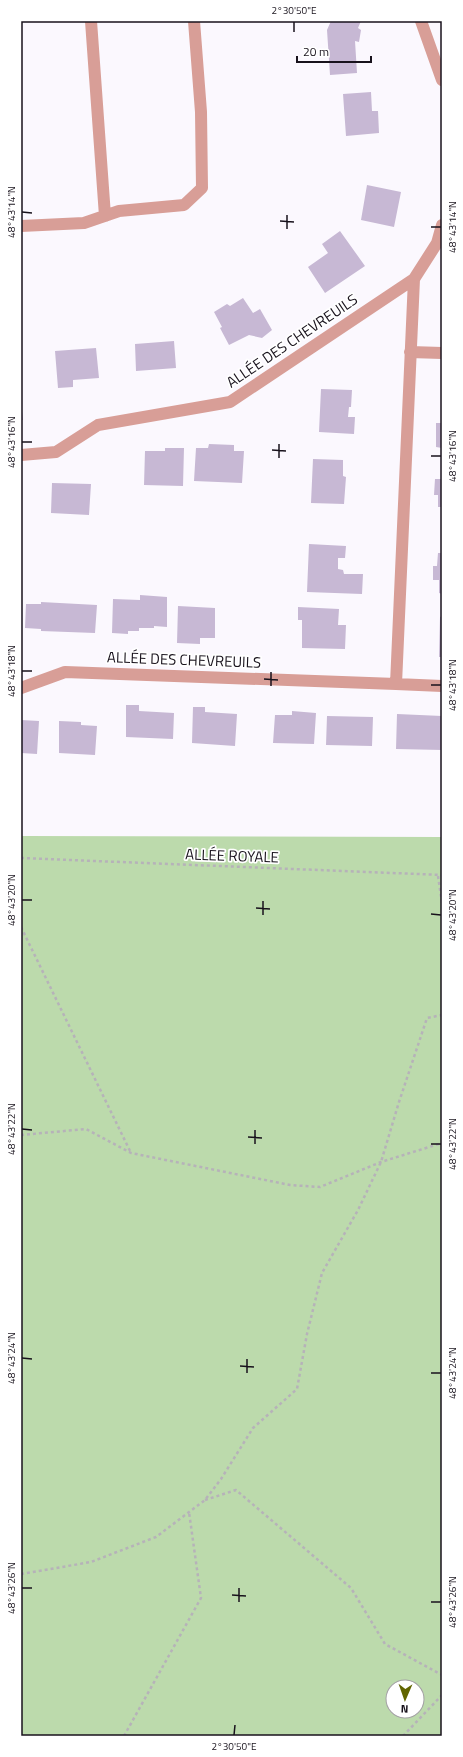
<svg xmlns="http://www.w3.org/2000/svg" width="463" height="1757" font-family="'Titillium Web',sans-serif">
  <rect width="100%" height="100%" fill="#fbf8fe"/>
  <path fill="#bcdaac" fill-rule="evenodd" d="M21,836l421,1v899h-421zM393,1687h24v24h-24z"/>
  <path fill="#c7b8d4" d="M331,21h30l-3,7 3,2 -2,12 -4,-1 2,32 -27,2 -3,-45z
    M371,92l1,19h6l1,22 -33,3 -3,-42z
    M367,185l34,7 -7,35 -33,-7z
    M340,231l25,35 -40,27 -17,-26 20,-14 -6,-9z
    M243,298l10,15 7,-4 12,21 -10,8 -13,-3 -20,10 -9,-17 2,-1 -8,-15 13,-8 3,2z
    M174,341l2,27 -40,3 -1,-27z
    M96,348l3,30 -26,2v7l-15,1 -3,-37z
    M321,389l31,1 -1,17h-2l-1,10h7l-1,17 -35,-2z
    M21,403l2,17h-2z
    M436,423h6v25l-6,-1z
    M209,444l25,1v6h10l-2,32 -48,-2 2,-33h12z
    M165,448h19l-1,38 -39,-1 1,-34h20z
    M313,459l30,1v16l3,1 -2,27 -33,-1z
    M435,479h7v28h-4v-12h-4z
    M52,483l39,1 -2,31 -38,-2z
    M309,544l37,2 -1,12h-7v11l5,1 1,4h19l-1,20 -55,-2z
    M441,550h1v44l-3,-1v-13h-6v-14h4l1,-13h3z
    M140,595l27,2v30l-13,-1v2h-15v3h-11v3l-16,-1 1,-34 27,1z
    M41,602l56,3 -2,28 -54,-2v-2l-16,-1 1,-24h15z
    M178,606l37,2v30h-15v6l-23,-1z
    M298,607l41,2 -1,16h8l-1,24 -43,-1v-28h-4z
    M442,616v41h-3l1,-40z
    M126,705h13v6l35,2 -1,26 -47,-2z
    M193,707h12v5l32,2 -2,32 -43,-3z
    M292,711l24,2 -2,31 -41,-1 2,-28h17z
    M397,714l45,2v34l-46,-1z
    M327,716l46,1 -1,29 -46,-1z
    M21,720l18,1 -2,33 -16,-1z
    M59,721l22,1v3l16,1 -2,29 -36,-2z"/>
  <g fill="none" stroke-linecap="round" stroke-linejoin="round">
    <path stroke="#b6b2b9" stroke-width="2.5" stroke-dasharray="3 3" stroke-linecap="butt" d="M21,858l421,17
      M438,876l4,27
      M21,927l110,226
      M21,1135l65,-6 45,24 159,32 30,2 61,-25 61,-19
      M205,1500l31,-10 115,98 34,56 57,31
      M21,1574l70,-12 65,-25 49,-37 16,-21 32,-51 44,-39 10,-55 15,-61 36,-63 23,-48 18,-60 28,-84 15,-3
      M124,1736l77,-138 -12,-86
      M403,1736l39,-41"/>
    <path stroke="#d89e97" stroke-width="12" d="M91,21l14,195
      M421,21l21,59
      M21,226l63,-3 35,-12 65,-6 18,-17 -1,-76 -7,-91
      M410,352l32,1
      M21,455l35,-3 42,-27 132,-23 184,-123 23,-36 5,-18
      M396,684l46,2
      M21,688l44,-16 331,12 18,-405"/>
  </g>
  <path fill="none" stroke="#18121c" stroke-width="1.5" d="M294,32v-10M22,212l10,1M280,221l14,1M431,227h10M287,229v-14M22,442h10M272,450l14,1M431,456h10M279,458v-14M22,671h10M264,679l14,1M431,685h10M271,686v-14M22,900h10M256,908l14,1M431,914l10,1M263,915v-14M22,1129l10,1M248,1137l14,1M255,1144v-14M431,1144h10M22,1358l10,1M240,1366l14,1M247,1373v-14M431,1373h10M22,1588h10M232,1595l14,1M239,1602v-14M431,1602h10M234,1735l1,-10"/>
  <g text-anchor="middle" stroke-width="3.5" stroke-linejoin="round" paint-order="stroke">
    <g font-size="15" fill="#18121c" stroke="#fff">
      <text transform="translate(292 341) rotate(-34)" y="5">ALLÉE DES CHEVREUILS</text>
      <text transform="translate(184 660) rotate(2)" y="5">ALLÉE DES CHEVREUILS</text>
      <text transform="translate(232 856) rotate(2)" y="5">ALLÉE ROYALE</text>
    </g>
  </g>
  <rect width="463" height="1757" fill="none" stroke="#ffffff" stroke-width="44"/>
  <g transform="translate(405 1699) rotate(182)"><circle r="19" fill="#ffffff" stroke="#a3a0a4"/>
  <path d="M0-3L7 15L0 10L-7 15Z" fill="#616500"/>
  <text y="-6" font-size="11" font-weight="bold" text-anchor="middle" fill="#18121c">N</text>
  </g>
  <path d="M297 56v6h74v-6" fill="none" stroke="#18121c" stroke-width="2"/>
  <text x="303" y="56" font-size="12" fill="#18121c" stroke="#ffffff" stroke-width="3" paint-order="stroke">20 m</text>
  <rect x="22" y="22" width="419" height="1713" fill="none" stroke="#18121c" stroke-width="1.5"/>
  <g font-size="10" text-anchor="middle" fill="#18121c">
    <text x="294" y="14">2°30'50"E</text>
    <text transform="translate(11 212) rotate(-90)" y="4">48°43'14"N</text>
    <text transform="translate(452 227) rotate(-90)" y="4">48°43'14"N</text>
    <text transform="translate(11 442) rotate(-90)" y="4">48°43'16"N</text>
    <text transform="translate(452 456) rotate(-90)" y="4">48°43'16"N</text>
    <text transform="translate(11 671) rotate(-90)" y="4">48°43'18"N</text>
    <text transform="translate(452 685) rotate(-90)" y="4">48°43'18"N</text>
    <text transform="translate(11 900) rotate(-90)" y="4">48°43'20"N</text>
    <text transform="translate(452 915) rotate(-90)" y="4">48°43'20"N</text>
    <text transform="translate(11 1129) rotate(-90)" y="4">48°43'22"N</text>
    <text transform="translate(452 1144) rotate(-90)" y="4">48°43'22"N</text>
    <text transform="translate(11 1358) rotate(-90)" y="4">48°43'24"N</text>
    <text transform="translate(452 1373) rotate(-90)" y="4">48°43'24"N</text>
    <text transform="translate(11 1588) rotate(-90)" y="4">48°43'26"N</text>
    <text transform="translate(452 1602) rotate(-90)" y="4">48°43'26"N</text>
    <text x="234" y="1750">2°30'50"E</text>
  </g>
</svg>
